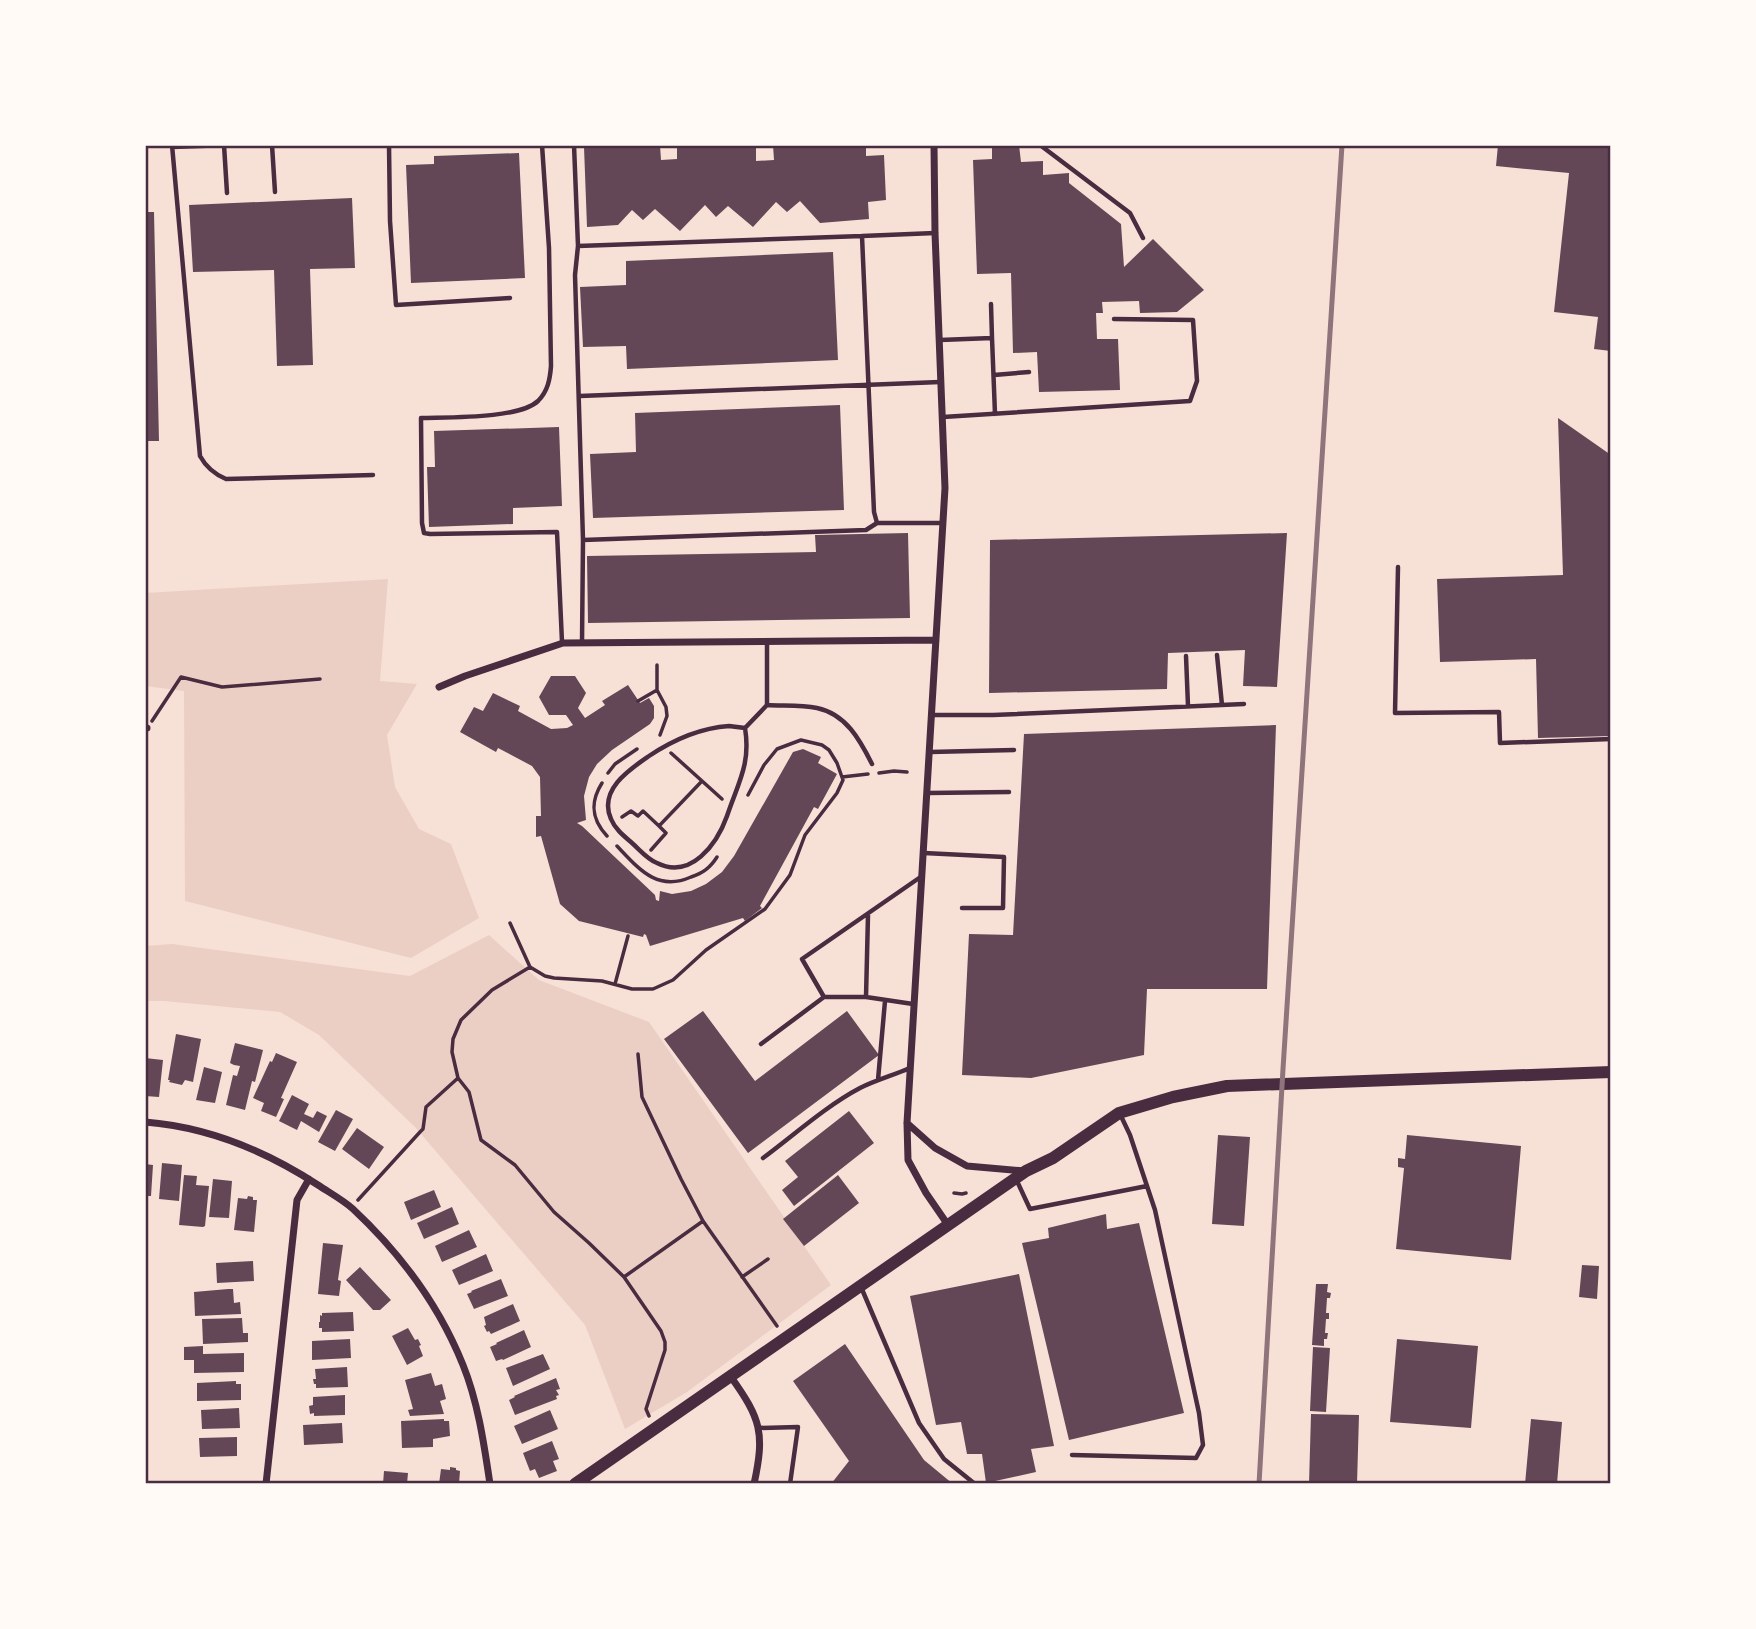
<svg xmlns="http://www.w3.org/2000/svg" width="1756" height="1629" font-family="'Work Sans',sans-serif">
  <rect width="100%" height="100%" fill="#f7e1d7"/>
  <path fill="#ebcfc5" d="M388,579l-8,102 37,3 -30,51 8,52 24,42 32,15 28,74 -68,40 -226,-57 -1,-210 -39,-5v-93z
    M489,935l50,45 110,42 182,263 -144,107 -62,37 -40,-104 -170,-198 -96,-92 -39,-23 -116,-11h-19v-55l27,-2 238,32z"/>
  <path fill="#644757" d="M600,145h60l1,15 16,-1v-14h79v16l18,-1 -1,-15h93v11l18,-1 2,45 -18,2 1,17 -49,4 -20,-22 -13,11 -11,-10 -23,25 -25,-21 -12,11 -11,-12 -25,26 -25,-22 -12,11 -11,-10 -14,15 -31,2 -3,-80z
    M992,145h27l2,17 22,-1v14l26,-2v10l52,41 3,43 29,-28 51,51 -27,22 -37,1 -1,-12 -37,1 1,11h-7l1,26h21l2,51 -81,2 -2,-40 -24,1 -2,-80 -34,1 -4,-114 19,-1z
    M1498,145h113v206l-17,-2 4,-32 -44,-5 15,-139 -73,-7z
    M519,153l6,125 -114,5 -5,-118 28,-1v-8z
    M352,198l3,70 -45,1 3,96 -36,1 -3,-96 -81,2 -4,-67z
    M145,212h9l5,229h-14z
    M833,252l5,108 -211,9 -1,-23 -43,1 -3,-60 46,-2v-24z
    M840,405l4,105 -251,8 -3,-64 46,-2 -1,-39z
    M1558,418l53,37v281l-73,2 -2,-79 -96,3 -3,-83 126,-4z
    M559,427l3,79 -49,2v16l-84,3 -2,-60h8l-1,-36z
    M908,533l2,85 -322,5 -1,-67 229,-4 -1,-17z
    M1287,533l-10,154 -34,-1 2,-36 -77,3 -1,36 -178,4 1,-153z
    M551,676h24l11,17 -8,15 7,10 20,-13 -3,-4 26,-16 12,18 9,-5 5,8v12l-4,6 -38,26 -15,14 -8,13 -5,19 2,24 -9,3 5,3 73,69 1,5 3,1 1,-10 12,3 19,-3 15,-7 16,-12 12,-16 59,-104 10,-3 18,8 -3,6 19,11 -19,35 -4,-2 -54,99 2,2 -17,13 -2,-3 -93,28 -4,-11 -2,-1 -1,3 -64,-16 -19,-17 -19,-68 -5,1v-21h5l-1,-39 -8,-11 -34,-18 -2,4 -36,-20 14,-25 9,4 10,-18 27,13 -2,5 33,18 16,-1 6,-3 -7,-10h-17l-10,-18z
    M1276,725l-9,264h-120l-3,66 -113,23 -69,-3 7,-141 44,1 11,-201z
    M703,1011l52,70 92,-70 32,44 -131,98 -84,-114z
    M176,1034l25,5 -8,43 -8,-2 -3,5 -13,-3 1,-2h-2z
    M235,1043l28,7 -8,32 -3,-1 -7,29 -19,-5 7,-30 4,1 3,-10 -6,-1 -4,-2z
    M276,1053l21,9 -16,36 3,1 -8,18 -15,-6 3,-8 -11,-5 17,-37 2,1z
    M145,1058l18,2 -4,37 -14,-1z
    M204,1067l18,5 -7,31 -19,-3z
    M292,1095l17,9 -5,10 9,4 4,-7 10,5 -8,16 -18,-11 -4,9 -18,-9z
    M336,1110l17,9 -18,32 -17,-9z
    M849,1111l25,32 -80,63 -12,-16 16,-13 -13,-16z
    M357,1128l27,19 -15,22 -27,-20z
    M1218,1135l32,2 -6,89 -32,-2z
    M1407,1135l114,11 -10,114 -115,-11 8,-81 -6,-1v-9l7,1z
    M162,1163l20,2 -3,36 -20,-2z
    M145,1164l8,1 -2,31h-6z
    M184,1175l13,1 -1,9 13,1 -4,40 -2,1 -24,-2z
    M838,1175l21,28 -55,43 -21,-27z
    M213,1179l19,2 -3,37 -20,-1z
    M434,1190l7,17 -30,13 -7,-18z
    M248,1196l5,1v3h4l-3,32 -20,-2 4,-32 9,1z
    M452,1207l7,17 -35,15 -7,-16z
    M1106,1214l1,15 32,-6 45,190 -115,27 -47,-197 27,-5 -1,-10z
    M469,1230l8,17 -35,15 -7,-16z
    M323,1243l20,2 -5,35 3,1 -2,15 -21,-2z
    M486,1254l7,17 -34,14 -7,-15z
    M253,1261l1,20 -37,2 -1,-20z
    M1582,1265l17,1 -2,33 -18,-2z
    M360,1267l31,33 -11,10h-7l-27,-30z
    M1019,1274l35,172 -23,3 5,23 -50,11 -4,-29h-15l-6,-32 -25,3 -26,-129z
    M501,1279l7,17 -34,13 -7,-15 5,-2 -1,-1z
    M1316,1284h12l-1,8 4,1 -1,5h-3l-1,15h3v6h-3l-1,14h3l-1,6h-3v7l-12,-1z
    M228,1289h5l1,14 6,-1 1,12 -46,2 -1,-24z
    M513,1304l7,17 -29,13 -2,-3 -2,1 -3,-6 2,-1 -2,-8z
    M353,1312l1,19 -32,1v-4h-3v-6h1v-7l2,1v-3z
    M242,1318l1,15h5v9l-45,2 -1,-25z
    M408,1328l7,12 3,-1 3,6 -2,1 4,10 -16,9 -15,-29z
    M524,1330l7,17 -28,13 -1,-1 -6,2 -6,-14 7,-3 -1,-1z
    M350,1339l1,19 -39,2v-19z
    M1397,1339l81,7 -7,82 -81,-6z
    M845,1344l79,116 29,24h-122l18,-23 -56,-80z
    M203,1346v8l41,-1v19l-50,1v-13h-10v-13z
    M1313,1347l17,1 -4,64 -16,-1z
    M543,1354l7,15 -37,17 -7,-18z
    M347,1367l1,20 -32,1v-4h-2l-1,-5h3l-1,-10z
    M431,1373l4,13 7,-2 4,15 -6,2 4,13 -34,2 -2,-6 5,-1 -8,-29z
    M556,1378l4,11 -4,1 3,5 -3,1 1,3 -42,16 -6,-15 6,-3 -1,-1z
    M236,1381v3h5v16l-44,1v-18z
    M345,1395v20l-31,1v-3l-4,1 -1,-8 4,-1v-8z
    M239,1408l1,20 -38,1 -1,-19z
    M550,1410l8,19 -36,15 -8,-18z
    M1311,1414l48,1 -2,69h-48z
    M444,1419v2h5l1,15 -17,3v8l-31,1 -1,-27z
    M1531,1419l31,3 -5,62h-32z
    M342,1423l1,20 -39,2 -1,-20z
    M237,1437v19l-37,1 -1,-19z
    M552,1441l7,18 -6,2 4,10 -18,7 -4,-9 -5,2 -7,-18z
    M450,1467l6,1v2l4,1 -1,13h-20l2,-15 9,1z
    M384,1471l24,2 -1,11h-24z"/>
  <g fill="none" stroke-linecap="round" stroke-linejoin="round">
    <path stroke="#4a2c40" stroke-width="3.5" d="M657,665v25l9,17 1,9 -7,19
      M638,701l19,-11
      M152,721l29,-44 41,10 98,-8
      M671,753l51,46
      M608,773l7,-9 22,-15
      M879,773l15,-2 13,1
      M842,777l26,-3
      M602,783c-12,19 -11,36 5,53
      M622,817l9,-6 7,5 5,-5 16,15 43,-45
      M617,846c22,23 40,46 74,31 12,-4 19,-9 26,-20
      M651,850l15,-17 -7,-7
      M510,923l20,44 -38,23 -31,30 -8,19 -1,13 6,26 11,14 12,48 34,25 39,47 35,31 35,34 37,54 4,11v8l-19,59 3,7
      M530,967l15,9 9,2 48,3 30,8h21l20,-9 33,-30 59,-41 25,-34 15,-40 32,-42 6,-13 -6,-17 -8,-13 -7,-5 -21,-5 -24,9 -13,16 -16,30
      M615,984l13,-48
      M638,1054l4,43 39,82 22,42 74,105
      M954,1193l8,1 4,-1
      M358,1200l62,-68 3,-3 3,-22 32,-29
      M624,1277l79,-56
      M742,1277l26,-18"/>
    <path stroke="#4a2c40" stroke-width="4.5" d="M172,145l28,311c6,11 14,18 26,23l147,-4
      M224,145l3,48
      M272,145l3,47
      M389,145l1,76 6,84 114,-7
      M542,145l7,103 2,118c-1,13 -3,25 -13,35 -19,18 -90,16 -117,17l1,105 2,10 6,1 127,-2 5,110
      M574,145l4,101
      M1040,145l90,68 13,25
      M172,147l56,-2
      M935,233l-73,3 12,276 3,11h65
      M862,236l-284,10 -3,29 8,265 283,-10 11,-7
      M991,304l1,34
      M940,340l52,-2 3,76
      M994,375l35,-3
      M580,396l360,-14
      M943,417l247,-16 7,-20 -4,-61 -79,-1
      M1398,567l-3,146 104,-1 1,31 111,-4
      M582,643l1,-103
      M1217,655l5,50
      M1186,656l2,50
      M767,705c16,1 34,0 50,3 29,6 43,32 55,56
      M932,715h61l251,-11
      M729,726l16,2c6,36 -7,55 -18,88 -10,28 -36,64 -70,47 -10,-4 -17,-13 -25,-20 -8,-7 -17,-14 -21,-24 -13,-29 19,-50 38,-63 24,-16 51,-28 80,-30z
      M745,728l22,-23v-63
      M930,752l84,-2
      M928,793l81,-1
      M924,853l80,4 -1,51h-41
      M824,997h42l47,7
      M866,997l2,-82
      M761,1044l63,-47 -22,-38 120,-83
      M878,1080l7,-79
      M763,1158c31,-23 63,-52 97,-70 16,-8 34,-13 50,-20
      M1016,1179l14,30 117,-23 -17,-51 -10,-21
      M861,1287l58,136 25,36 31,25
      M758,1428l40,-1 -8,57
      M1072,1455l124,3 7,-13 -4,-32 -44,-203 -8,-24"/>
    <path stroke="#4a2c40" stroke-width="7" d="M934,145l1,88 10,255 -38,635 1,37 18,33 22,32
      M439,687l26,-11 98,-33 373,-3
      M145,728h2
      M145,1122c63,5 121,29 173,63 12,8 25,15 35,24 47,44 86,96 110,156 15,37 21,79 27,119
      M907,1123l28,25 32,18 58,5
      M731,1377c30,42 34,56 23,107
      M266,1484l31,-284 12,-21"/>
    <path stroke="#4a2c40" stroke-width="12" d="M575,1484l451,-313 27,-13 66,-45 54,-16 54,-11 384,-14"/>
    <path stroke="#8f747c" stroke-width="5" d="M1259,1484l24,-415 59,-924"/>
  </g>
  <rect width="1756" height="1629" fill="none" stroke="#fffaf5" stroke-width="294"/>
  <rect x="147" y="147" width="1462" height="1335" fill="none" stroke="#4a2c40" stroke-width="2.5"/>
</svg>
